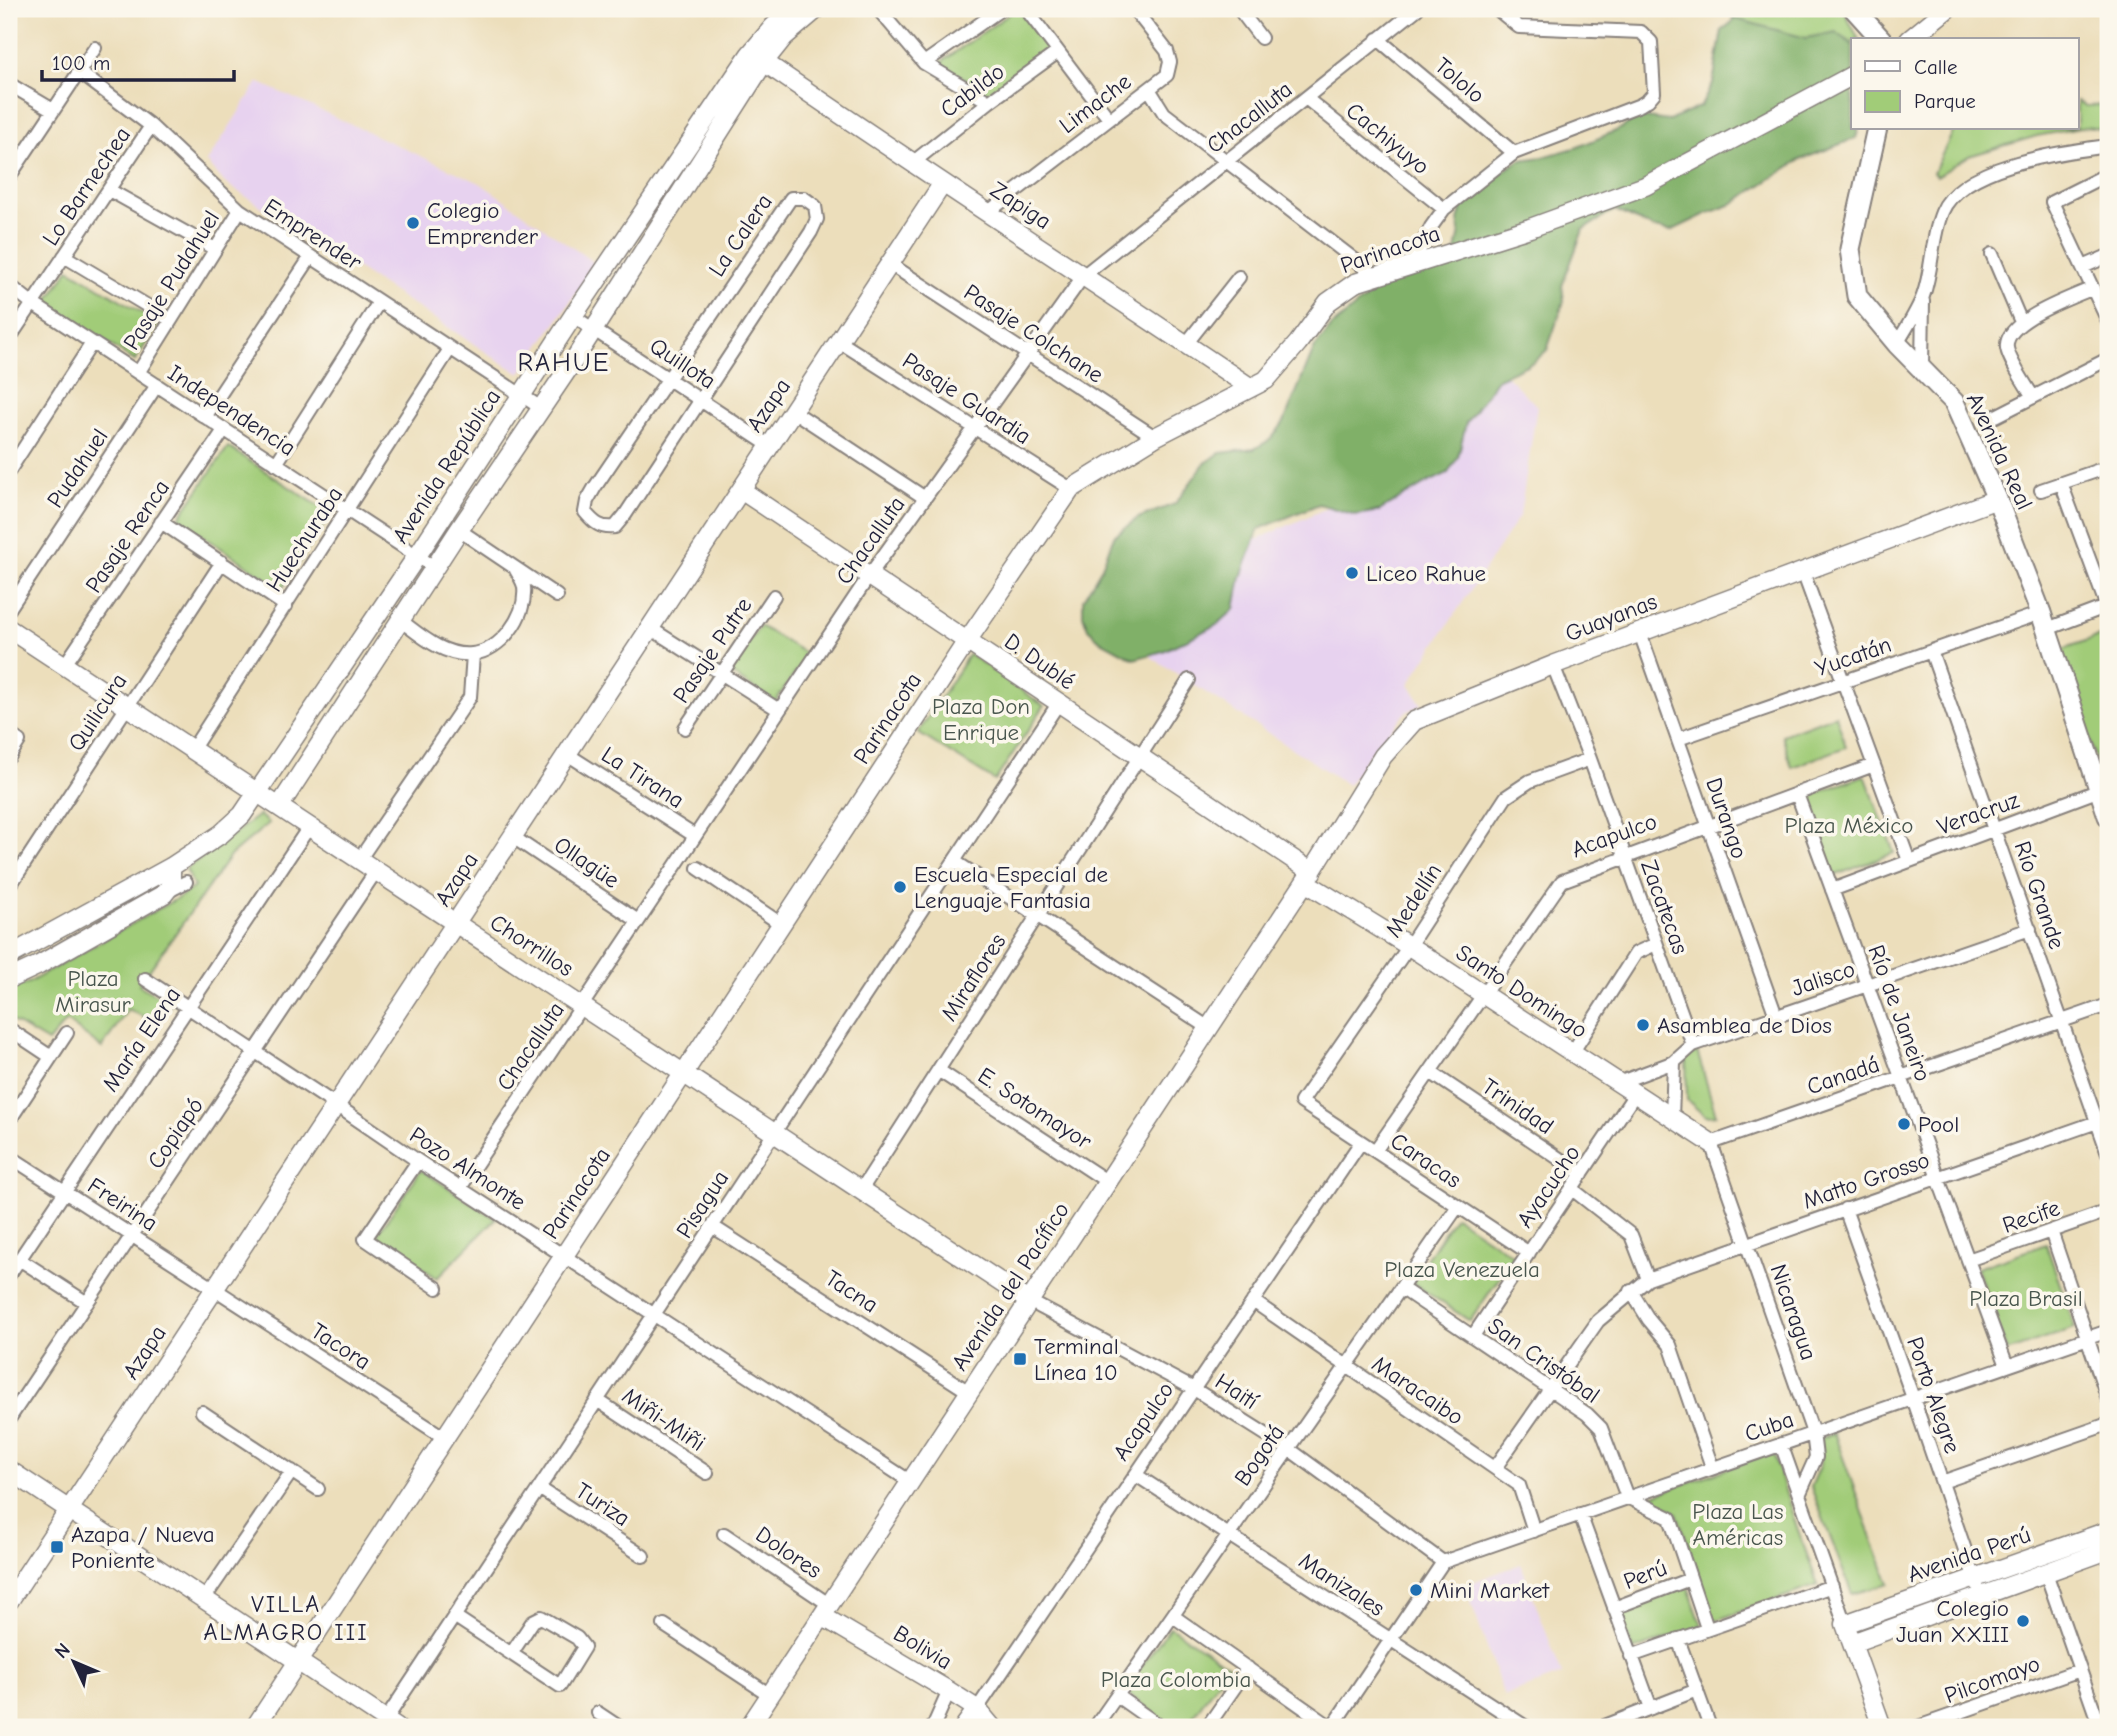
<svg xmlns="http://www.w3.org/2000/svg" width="2117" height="1736" font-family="'Comic Neue',sans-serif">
  <rect width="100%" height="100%" fill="#fbf7ec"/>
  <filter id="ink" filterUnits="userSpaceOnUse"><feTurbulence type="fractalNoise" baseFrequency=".0143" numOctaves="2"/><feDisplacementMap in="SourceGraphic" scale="14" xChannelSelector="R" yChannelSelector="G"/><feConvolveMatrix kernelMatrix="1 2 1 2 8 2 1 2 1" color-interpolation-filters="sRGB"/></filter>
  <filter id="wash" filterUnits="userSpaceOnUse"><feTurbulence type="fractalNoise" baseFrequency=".00686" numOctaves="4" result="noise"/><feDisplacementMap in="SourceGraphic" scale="28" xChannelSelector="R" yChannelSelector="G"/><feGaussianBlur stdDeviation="1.57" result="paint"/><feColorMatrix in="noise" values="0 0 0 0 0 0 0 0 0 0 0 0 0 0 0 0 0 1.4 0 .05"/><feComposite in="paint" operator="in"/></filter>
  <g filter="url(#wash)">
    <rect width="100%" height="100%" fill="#ecdebb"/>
    <path fill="#e7d2ef" d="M258,82l222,101 116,81 -76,110 -295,-191 -18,-21z
      M1496,365l41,41 -17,109 -111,169 13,21 -16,7 -32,36 -26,37 -209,-136 99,-101 200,-90z
      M1521,1564l41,111 -58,21 -39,-111z"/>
    <path fill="#a1cc78" stroke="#62775a" stroke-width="2" d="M1016,9h2l30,41 -58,44 -50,-31z
      M1727,9h116l16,31h-6v15l-111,-25z
      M2077,101l9,5 22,-1v25l-22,-3 -49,9 -68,20 -32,20 -4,-3 22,-45h122z
      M69,269l90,54 -24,38 -89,-58z
      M228,447l103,67 -49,75 -104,-70z
      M760,626l48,29 -33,47 -47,-30z
      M2108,633v151l-4,1 -44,-135z
      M969,654l75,52 -49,75 -77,-48z
      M1836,715l10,32 -54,20 -10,-32z
      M1865,775l29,78 -60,23 -30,-78z
      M259,815l10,8 -38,32 -92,130 32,19 -13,20 -30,-15 -26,39 -36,-27 -18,21 -39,-23v-30l19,-6 155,-88 11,-8 -8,-18z
      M1697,1051l19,64 -11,1 -18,-16 -1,-42z
      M421,1170l75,49 -59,59 -61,-42z
      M1455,1216l59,40 -44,65 -59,-39z
      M2046,1244l29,84 -68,24 -30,-84z
      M1834,1433l55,151 -37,10 -41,-107 10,-23 -1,-26z
      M1773,1452l21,67 24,66 -104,36 -37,-108 -26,-17z
      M1687,1584l15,42 -69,25 -14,-40z
      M1170,1627l59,39 -44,61h-12l-49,-36z"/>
    <path fill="#80b068" stroke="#516952" stroke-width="2" d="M1736,19l70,19 30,-6 17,13v83h6l-3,10 -56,22 -70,45 -24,9 -35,17 -17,-3 -39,-18 -32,20 -21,56 2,15 -17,49 -13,12 -36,16 -32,45 -8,34 -10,16 -21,10 -48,28 -23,4 -37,-11 -60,25 -18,48 -6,32 -18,16 -54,26 -29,8 -33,-18 -13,-12 -5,-14v-16l18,-30 13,-33 24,-18 37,-14 29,-40 16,-11 34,-4 17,-10 13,-17 30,-73 18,-23 40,-33 18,-9 64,-22 6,-31 -2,-11 7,-23 55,-37 23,-3 35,-10 40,-17 21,-13 30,4 32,-15 12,-23 9,-53z"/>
  </g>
  <g filter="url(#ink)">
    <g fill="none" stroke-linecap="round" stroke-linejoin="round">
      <g stroke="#87807b" stroke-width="16">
        <path id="street" d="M878,9l46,54 65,39
          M1026,9l83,110
          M1239,9l22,29
          M1378,39l136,114
          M924,63l77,-54
          M79,72l72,54 89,84 301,198
          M9,84l44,26
          M1149,89l15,24 213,164
          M1307,99l137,110
          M911,164l78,-62 69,-50
          M2108,174l-56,28 56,119
          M9,177l86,-129
          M109,190l106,59
          M791,198h13l11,8 2,13 -6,13 -186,283 -10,12c-14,2 -21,-4 -30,-15l2,-11 8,-14z
          M987,213l180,-138 3,-13 -3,-11 -33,-42
          M1992,254l29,68
          M64,256l107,64
          M890,264l265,173
          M1411,267l20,-40 13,-18 70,-56 126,-48 8,-5 6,-7 -3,-51 -10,-10 -122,-5 -22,-18
          M2083,267l25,-11
          M9,285l24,19 401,263
          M573,316l197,130
          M9,339l142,-213
          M840,342l231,147
          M1186,344l53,-67
          M1897,344c9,-16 20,-32 26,-48 10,-27 8,-58 19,-84 19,-46 115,-59 159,-65l7,1
          M1922,367l1,-66
          M138,373l102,-163
          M2033,397c-7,-12 -24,-36 -26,-49 -4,-27 64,-50 86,-60
          M793,411l132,87
          M1996,416l112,-57
          M205,417l105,-159
          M276,464l103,-162
          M9,471l83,-128
          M2061,483l46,124
          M2041,490l67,-23
          M161,522l125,84
          M459,530l98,66
          M1803,572l106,289
          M9,609l148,-224
          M400,620c20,15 44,37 72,34 29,-3 55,-38 52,-67 -1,-6 -6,-13 -9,-19
          M650,628l129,82
          M2047,629l61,-23
          M1640,633l136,383
          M1931,651l177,502
          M1553,665l37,94 103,286
          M64,666l160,-236
          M685,728l89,-132
          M9,734l10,7 -10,16
          M1678,739l363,-126
          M192,750l258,-401
          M567,754l128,82
          M1797,794l210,572
          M513,837l125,84
          M359,860l111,-163 3,-43
          M954,861l255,167
          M698,868l83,56
          M9,887l213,-325
          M1832,890l268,-100
          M167,892l19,-10
          M145,979l191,126 82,56 493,321
          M9,1029l42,28
          M1572,1053l64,-100 20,-9
          M938,1070l170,112
          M1430,1072l152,102
          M1618,1083l56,-21
          M1672,1118l2,-56 19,-17 337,-116
          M9,1121l58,-88
          M1375,1151l187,-270 312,-116
          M9,1156l436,282
          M418,1161l-53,78 72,49
          M460,1188l409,-612 215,-301 333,-266
          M1572,1189l59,46 17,44
          M861,1190l328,-510
          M1845,1209l68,189 64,187
          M712,1226l257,166
          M2051,1231l57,168
          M1529,1253l-228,-151 108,-156 97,-149 24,-16 60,-22
          M19,1259l68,44
          M1968,1260l140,-49
          M9,1275l300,-448
          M1401,1288l186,126 14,14 26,69
          M1631,1291l18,29 21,25 42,122
          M1029,1301l165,88 95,60 154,113
          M1253,1301l266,184 15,46
          M1473,1336l162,-242
          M597,1400l110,73
          M202,1412l116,77
          M9,1419l367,-548
          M1781,1444l64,180
          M1495,1468l103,-147 50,-42 449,-157
          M1136,1475l390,252
          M1942,1482l166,-58
          M539,1488l104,68
          M1799,1495l17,-38 -3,-24 -102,-290 397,-138
          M1627,1497l43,21 37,110
          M1580,1514l71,194
          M724,1534l106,71
          M1443,1562l665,-231
          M2046,1573l54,154
          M204,1599l88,-128
          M1614,1608l76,-29
          M454,1616l106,70 24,-39 -7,-9 -36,-21 -8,4 -22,33
          M1173,1616l158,111
          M664,1625l106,70
          M1678,1639l32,88
          M1631,1656l201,-70
          M1117,1696l44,31
          M977,1709l384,-567
          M598,1713l21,14
          M381,1727l677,-1023
          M933,1727l16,-36
          M1095,1727l363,-521
          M1207,1727l41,-59
          M1332,1727l111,-165
          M1602,1727l95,-37
          M1918,1727l162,-57"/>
      </g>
      <g stroke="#87807b" stroke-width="21">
        <path id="secondary" d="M1909,40l38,-31
          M764,62c161,111 325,217 487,326
          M741,490l571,382
          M9,629l1020,672
          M279,807l180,-277 115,-170 190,-298 20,-25 33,-28
          M1305,882l104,64 302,197
          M9,956l162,-89 50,-33 21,-19 175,-259 156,-240 177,-262 23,-27 21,-18
          M9,979l30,-14 125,-71 7,-9v-18
          M9,1470l388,257
          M9,1601l934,-1418
          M822,1616l127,75 28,18 15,18
          M1852,1643l256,-93
          M255,1727l712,-1086 104,-152 84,-52 111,-57 32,-37 30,-41 27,-19 175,-55 115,-42 208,-111
          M749,1727l556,-845 78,-126 31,-35 139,-56 444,-166
          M964,1727l13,-18
          M1882,1727l-37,-103 263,-93"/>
      </g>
      <g stroke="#87807b" stroke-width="23">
        <path id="primary" d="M1854,9l28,31
          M1877,128l-27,121 7,47 40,48 57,58 43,97 44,114 67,203"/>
      </g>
      <use href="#street" stroke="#fff" stroke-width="12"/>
      <use href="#secondary" stroke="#fff" stroke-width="18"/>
      <use href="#primary" stroke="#fff" stroke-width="19"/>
    </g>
  </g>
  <g fill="#1f6fb2" stroke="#fbf7ec" stroke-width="2.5">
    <circle cx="413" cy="223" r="7"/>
    <circle cx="1352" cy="573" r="7"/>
    <circle cx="900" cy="887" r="7"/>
    <circle cx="1643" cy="1025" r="7"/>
    <circle cx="1904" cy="1124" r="7"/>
    <rect x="1013" y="1352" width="14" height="14" rx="3.5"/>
    <rect x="50" y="1540" width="14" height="14" rx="3.5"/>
    <circle cx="1416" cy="1590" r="7"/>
    <circle cx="2023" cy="1621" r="7"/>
  </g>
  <g text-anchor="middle" stroke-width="7" stroke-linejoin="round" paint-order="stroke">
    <g font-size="23" fill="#22223b" stroke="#fbf7ec">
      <text transform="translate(1460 80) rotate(40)" y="8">Tololo</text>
      <text transform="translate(972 90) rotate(-37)" y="8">Cabildo</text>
      <text transform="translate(1095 103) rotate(-37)" y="8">Limache</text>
      <text transform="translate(1249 117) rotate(-38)" y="8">Chacalluta</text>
      <text transform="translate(1388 138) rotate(39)" y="8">Cachiyuyo</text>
      <text transform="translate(86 186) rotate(-56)" y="8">Lo Barnechea</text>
      <text transform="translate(1021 205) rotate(33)" y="8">Zapiga</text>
      <text transform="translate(313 234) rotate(33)" y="8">Emprender</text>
      <text transform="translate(740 235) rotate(-56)" y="8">La Calera</text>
      <text transform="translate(1390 249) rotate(-19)" y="8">Parinacota</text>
      <text transform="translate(171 280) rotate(-58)" y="8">Pasaje Pudahuel</text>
      <text transform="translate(1034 333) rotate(33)" y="8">Pasaje Colchane</text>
      <text transform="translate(683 363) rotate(33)" y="8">Quillota</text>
      <text transform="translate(967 398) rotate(33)" y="8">Pasaje Guardia</text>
      <text transform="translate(768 405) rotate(-56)" y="8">Azapa</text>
      <text transform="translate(232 410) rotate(33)" y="8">Independencia</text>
      <text transform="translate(2000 451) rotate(65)" y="8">Avenida Real</text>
      <text transform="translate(446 466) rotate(-57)" y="8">Avenida República</text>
      <text transform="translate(77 468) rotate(-56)" y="8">Pudahuel</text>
      <text transform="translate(127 536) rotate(-56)" y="8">Pasaje Renca</text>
      <text transform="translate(304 539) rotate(-57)" y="8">Huechuraba</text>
      <text transform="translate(870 540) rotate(-55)" y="8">Chacalluta</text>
      <text transform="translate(1611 617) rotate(-21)" y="8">Guayanas</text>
      <text transform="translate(712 650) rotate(-56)" y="8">Pasaje Putre</text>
      <text transform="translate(1853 656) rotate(-19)" y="8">Yucatán</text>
      <text transform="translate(1040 661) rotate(35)" y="8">D. Dublé</text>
      <text transform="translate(97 712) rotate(-57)" y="8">Quilicura</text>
      <text transform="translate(887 718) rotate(-57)" y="8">Parinacota</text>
      <text transform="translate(643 777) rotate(33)" y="8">La Tirana</text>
      <text transform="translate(1978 813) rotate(-20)" y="8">Veracruz</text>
      <text transform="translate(1727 818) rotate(71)" y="8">Durango</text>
      <text transform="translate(1614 835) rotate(-20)" y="8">Acapulco</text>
      <text transform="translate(587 862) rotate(34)" y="8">Ollagüe</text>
      <text transform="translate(456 879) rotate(-57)" y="8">Azapa</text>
      <text transform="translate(2040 895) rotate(71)" y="8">Río Grande</text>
      <text transform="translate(1413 900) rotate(-57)" y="8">Medellín</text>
      <text transform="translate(1665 907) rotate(70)" y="8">Zacatecas</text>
      <text transform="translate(532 945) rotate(33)" y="8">Chorrillos</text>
      <text transform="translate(973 977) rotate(-57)" y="8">Miraflores</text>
      <text transform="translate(1823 978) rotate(-19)" y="8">Jalisco</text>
      <text transform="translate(1522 991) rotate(33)" y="8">Santo Domingo</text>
      <text transform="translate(1900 1013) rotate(70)" y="8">Río de Janeiro</text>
      <text transform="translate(141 1039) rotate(-56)" y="8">María Elena</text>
      <text transform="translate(530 1046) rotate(-56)" y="8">Chacalluta</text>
      <text transform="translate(1843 1075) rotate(-19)" y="8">Canadá</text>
      <text transform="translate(1518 1106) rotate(34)" y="8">Trinidad</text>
      <text transform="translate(1035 1108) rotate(33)" y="8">E. Sotomayor</text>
      <text transform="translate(175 1133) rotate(-56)" y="8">Copiapó</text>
      <text transform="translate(1426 1160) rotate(34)" y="8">Caracas</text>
      <text transform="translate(468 1168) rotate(33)" y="8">Pozo Almonte</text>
      <text transform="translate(1866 1180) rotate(-19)" y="8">Matto Grosso</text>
      <text transform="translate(1548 1186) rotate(-56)" y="8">Ayacucho</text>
      <text transform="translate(576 1193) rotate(-57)" y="8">Parinacota</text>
      <text transform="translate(123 1204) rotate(33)" y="8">Freirina</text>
      <text transform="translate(702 1204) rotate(-57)" y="8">Pisagua</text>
      <text transform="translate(2031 1216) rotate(-19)" y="8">Recife</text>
      <text transform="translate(1010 1286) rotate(-57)" y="8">Avenida del Pacífico</text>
      <text transform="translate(852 1291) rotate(33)" y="8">Tacna</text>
      <text transform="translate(1794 1312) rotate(71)" y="8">Nicaragua</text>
      <text transform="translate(341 1346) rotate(33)" y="8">Tacora</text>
      <text transform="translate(144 1352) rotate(-57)" y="8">Azapa</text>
      <text transform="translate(1544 1360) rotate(35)" y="8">San Cristóbal</text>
      <text transform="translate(1418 1390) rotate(34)" y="8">Maracaibo</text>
      <text transform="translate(1237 1391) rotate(33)" y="8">Haití</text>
      <text transform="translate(1934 1395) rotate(71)" y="8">Porto Alegre</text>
      <text transform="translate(664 1419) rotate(34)" y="8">Miñi-Miñi</text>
      <text transform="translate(1143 1421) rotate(-56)" y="8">Acapulco</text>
      <text transform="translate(1769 1426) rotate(-19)" y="8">Cuba</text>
      <text transform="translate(1259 1455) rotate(-55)" y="8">Bogotá</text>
      <text transform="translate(603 1504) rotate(33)" y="8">Turiza</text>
      <text transform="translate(789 1552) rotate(34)" y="8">Dolores</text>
      <text transform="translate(1969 1554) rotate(-19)" y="8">Avenida Perú</text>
      <text transform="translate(1645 1574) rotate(-21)" y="8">Perú</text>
      <text transform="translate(1342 1584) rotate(33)" y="8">Manizales</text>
      <text transform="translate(923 1647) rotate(31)" y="8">Bolivia</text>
      <text transform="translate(1992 1679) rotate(-20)" y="8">Pilcomayo</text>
    </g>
    <g font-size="23" fill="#22223b" stroke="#fbf7ec" text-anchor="start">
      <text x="427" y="218">Colegio<tspan x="427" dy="26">Emprender</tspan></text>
      <text x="1366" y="581">Liceo Rahue</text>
      <text x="914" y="882">Escuela Especial de<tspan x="914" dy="26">Lenguaje Fantasia</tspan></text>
      <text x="1657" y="1033">Asamblea de Dios</text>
      <text x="1918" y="1132">Pool</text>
      <text x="1034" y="1354">Terminal<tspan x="1034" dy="26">Línea 10</tspan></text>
      <text x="71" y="1542">Azapa / Nueva<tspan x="71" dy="26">Poniente</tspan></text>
      <text x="1430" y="1598">Mini Market</text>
      <text x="2009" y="1616" text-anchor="end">Colegio<tspan x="2009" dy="26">Juan XXIII</tspan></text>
    </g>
    <g font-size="23" fill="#48554d" stroke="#fbf7ec">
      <text x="981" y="714">Plaza Don<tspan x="981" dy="26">Enrique</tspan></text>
      <text x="1849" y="833">Plaza México</text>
      <text x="93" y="986">Plaza<tspan x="93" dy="26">Mirasur</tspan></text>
      <text x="1462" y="1277">Plaza Venezuela</text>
      <text x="2026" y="1306">Plaza Brasil</text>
      <text x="1738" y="1519">Plaza Las<tspan x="1738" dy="26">Américas</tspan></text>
      <text x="1176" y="1687">Plaza Colombia</text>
    </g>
    <g font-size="24" letter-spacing="2" fill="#22223b" stroke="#fbf7ec">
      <text x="286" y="1612">VILLA<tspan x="286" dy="28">ALMAGRO III</tspan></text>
    </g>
    <g font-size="26" letter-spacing="2" fill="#22223b" stroke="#fbf7ec">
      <text x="564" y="371">RAHUE</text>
    </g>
  </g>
  <rect width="2117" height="1736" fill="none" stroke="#fbf7ec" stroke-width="35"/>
  <rect x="1851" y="38" width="228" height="91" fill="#fbf7ec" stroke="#a4a2a5" stroke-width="2"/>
  <rect x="1865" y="61" width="35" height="10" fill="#ffffff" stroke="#a4a2a5" stroke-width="2"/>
  <text x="1914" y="74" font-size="21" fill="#22223b">Calle</text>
  <rect x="1865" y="91" width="35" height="21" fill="#a1cc78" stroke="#a4a2a5" stroke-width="2"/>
  <text x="1914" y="108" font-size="21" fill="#22223b">Parque</text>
  <g transform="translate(74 1662) rotate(314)" stroke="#fbf7ec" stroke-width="5" paint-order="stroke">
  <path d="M0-5L12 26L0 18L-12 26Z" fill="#22223b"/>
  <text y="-10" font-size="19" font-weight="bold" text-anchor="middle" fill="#22223b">N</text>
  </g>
  <path d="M42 70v10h192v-10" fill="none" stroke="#22223b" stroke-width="3.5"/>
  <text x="52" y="70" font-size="21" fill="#22223b" stroke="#fbf7ec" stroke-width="5" paint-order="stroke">100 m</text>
</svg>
